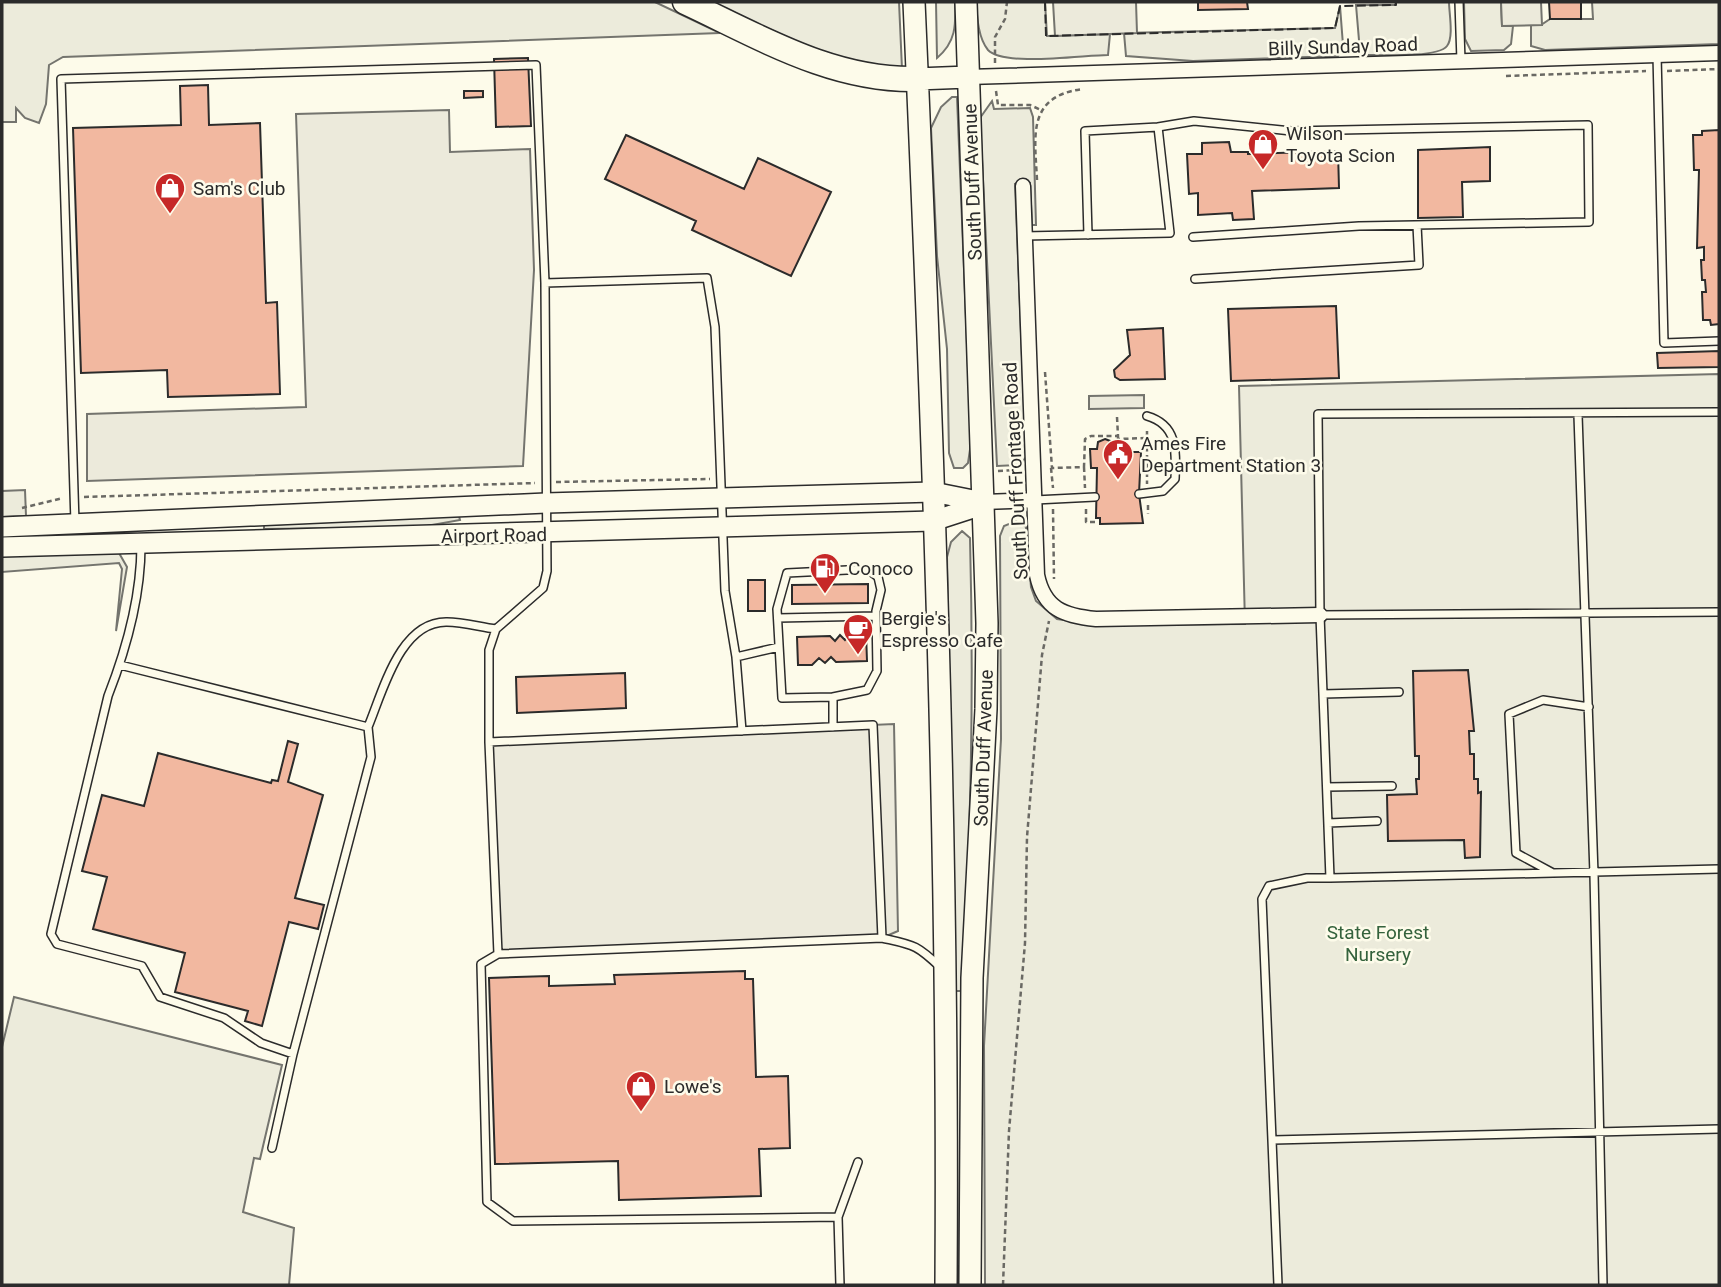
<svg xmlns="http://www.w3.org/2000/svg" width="1721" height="1287" font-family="Roboto,sans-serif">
  <rect width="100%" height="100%" fill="#fdfbea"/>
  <path fill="#ecebdb" stroke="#74746e" stroke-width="2" d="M2,2h653l65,31 -657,24 -14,8 -3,39 -7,19 -14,-5 -9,-10v14h-14z
    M709,2h190l3,67 -71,-12z
    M936,2h19c1,23 1,40 -18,56z
    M976,2h69l2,34 63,-2 -2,21c-24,0 -104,12 -120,-5 -10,-12 -11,-34 -12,-48z
    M1396,2h53c0,11 5,35 -2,44 -9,12 -67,9 -83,9l-4,-3 -4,-47h39z
    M1464,2h37l1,24h11l-2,18 -7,6 -33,1 -6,-12z
    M1592,2h127v42l-174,6 -14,-4v-21h10l9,-6h43z
    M1340,6l3,39 -5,11 -145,5 -67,-5 -2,-23 211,-5z
    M952,97h5l14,346 -3,20 -5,5h-9l-5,-15 -2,-104 -10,-93 -6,-128 10,-21z
    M992,101l2,8 36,-1 3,9 3,108h-4l-2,-42 -15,1 11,273 -6,8 -23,1 -17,-348z
    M1719,374v911h-734l-1,-239 17,-307 -1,-203 4,-10 12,-5 10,6 5,60 5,14 21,18 41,6 147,-1 -6,-238z
    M25,490l1,26 -24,1v-26z
    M459,516l1,4 -39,7 -157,2v-4z
    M962,531l8,7c4,151 1,301 -8,453h-7l-8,-434 4,-15z
    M119,553l8,14 -11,64 6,-62 -3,-6 -117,9v-16z
    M14,997l268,68 -22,94 -6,-1 -11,54 51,16 -5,57h-287v-238z"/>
  <path fill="#eceadb" stroke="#74746e" stroke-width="2" d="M1053,2h83l1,31 -82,3z
    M1501,2h40l1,23 -40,1z
    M449,110l1,42 80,-3 4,121 -11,196 -436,15v-67l219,-7 -10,-293z
    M1144,395v13l-55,1v-13z
    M894,724l4,207 -16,7 -384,16 -9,-212z"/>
  <path fill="#f2b8a0" stroke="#2b2b2b" stroke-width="2" d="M1198,2h49l1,7 -50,1z
    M1549,2h32v17h-31z
    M528,58l3,68 -35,1 -2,-68z
    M208,85l1,40 51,-2 6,180 11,-1 3,92 -112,3 -1,-27 -86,3 -8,-245 108,-3 -1,-39z
    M464,91h19v6l-19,1z
    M1719,130v194l-8,1 -1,-5h-7l-1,-28h4l-1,-12h-3l-1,-20h3v-13l-7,1 2,-78h-5l-1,-35h9v-4z
    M626,135l118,54 14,-31 73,34 -40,84 -99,-46 4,-9 -91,-42z
    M1229,142l2,10h17v2l90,-3 1,37 -87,3 2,28 -21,1 -1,-7 -34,2v-22l-9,1 -2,-40h15v-11z
    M1490,147v34l-28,1 1,35 -45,1v-68z
    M1336,306l3,72 -108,3 -3,-72z
    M1163,328l2,51 -45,1 -5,-3 -1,-7 16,-15 -3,-25z
    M1719,351v16l-61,1 -1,-15z
    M1105,439l8,3 1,10h27l-2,42 4,29 -43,1v-6h-4l1,-50h-6l-1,-19h7l1,-7z
    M748,580h17v31h-17z
    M868,584v19l-76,1v-19z
    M866,633l1,28 -31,1 -5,-5 -6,6 -6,-5 -7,7h-14l-1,-28 33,-1 5,5 5,-6 5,5 6,-6z
    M1468,670l6,61h-5l1,23h4v25h4v14l3,-1 -1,65 -15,1 -1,-18 -76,1 -1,-46 30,-1 -1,-15h3v-23h-4l-2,-85z
    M625,673l1,35 -109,5 -1,-36z
    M288,741l10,3 -10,38 35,13 -28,103 29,7 -6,24 -29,-7 -27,104 -17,-5 3,-10 -73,-19 10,-39 -92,-24 14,-52 -25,-6 20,-76 42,11 14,-53 113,30 1,-3 6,1z
    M745,971v8h8l3,98 32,-1 2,72 -31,1 2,47 -142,4 -1,-39 -123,3 -6,-186 60,-2v10l66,-2 -1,-9z"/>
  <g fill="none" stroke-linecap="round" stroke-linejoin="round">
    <g stroke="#2b2b2b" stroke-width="10">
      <path id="lane" d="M1459,2l2,59
        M1657,55l7,288 55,-2
        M1158,127l36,-6 97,10 297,-6 1,97 -230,4 -166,11
        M1024,236l146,-3 -12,-106 -73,4 3,104
        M1195,279l224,-14 -2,-40
        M545,283l162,-5 8,49 10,264 11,66 6,74
        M1578,415l16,459 9,411
        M1139,494l24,-3 12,-12c1,-28 3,-54 -28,-63
        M1035,500l60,-3
        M75,523l-14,-444 475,-14 9,218 2,288 -4,17 -47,41 -7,21v92l9,212 384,-16c31,7 34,6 58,29
        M141,545c0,50 -15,105 -33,151l-57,238 6,10 85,22 18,31 64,21 37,25 32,11 78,-297 -3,-30
        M1320,615l399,-3
        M778,618l98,-2
        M736,657l43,-10
        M120,665l248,62c15,-36 32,-106 79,-105 16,0 33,5 49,7
        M1323,694l76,-2
        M833,697l-51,1 -5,-89 10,-36 80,-4 11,8 3,13 -5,21 1,60 -10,19 -34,7v30
        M1589,707l-46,-7 -34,14 7,139 37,20 166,-4
        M489,742l384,-17 9,213
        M1327,787l65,-1
        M1328,823l49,-2
        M1553,873l-223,5 -10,-263 -2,-201 401,-2
        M498,954l-17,10 6,238 26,19 325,-4
        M1273,1140l446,-11
        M272,1148l21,-94
        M840,1285l-2,-68 20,-55
        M1278,1285l-16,-386 7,-13 38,-8h23"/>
    </g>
    <g stroke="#2b2b2b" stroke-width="17">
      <path id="street" d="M968,77l751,-24
        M1023,186l14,389c7,34 27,41 59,44l224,-4
        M983,502l52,-2"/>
    </g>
    <g stroke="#2b2b2b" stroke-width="22">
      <path id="secondary" d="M2,527l544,-24 387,-11 50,10
        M2,547l931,-26 37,-12 13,-7"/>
    </g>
    <g stroke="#2b2b2b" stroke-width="24">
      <path id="primary" d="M914,2c19,427 35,855 32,1283
        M966,2l21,621 -1,86 -14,269 -2,307
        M917,79l51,-2"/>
    </g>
    <g stroke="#2b2b2b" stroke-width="27">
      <path id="highway" d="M685,2c75,35 147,79 232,77"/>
    </g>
    <path stroke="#6a6964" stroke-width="2.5" stroke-dasharray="5 3.5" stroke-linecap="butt" d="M995,63v-26l10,-18 2,-17
      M1667,71l52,-2
      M1506,76l140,-5
      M996,91l2,14h32l11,5
      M1037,180c-2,-43 -11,-84 46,-91
      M1045,372l7,96 32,-1 1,-28 6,-3h27l-1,-19
      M1118,436v3l29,-1v-10
      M1147,438v46
      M1084,467l1,21
      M1051,468l2,20
      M998,471l21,-1
      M556,482l154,-3
      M84,497l451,-14
      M1148,505v9
      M22,508l41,-10
      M1053,509l1,70
      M1086,509v13h12
      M1003,1285l6,-154 16,-188 2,-106 15,-182 7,-34"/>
    <use href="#lane" stroke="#fdfbea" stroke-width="7"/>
    <use href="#street" stroke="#fdfbea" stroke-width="14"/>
    <use href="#secondary" stroke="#fdfbea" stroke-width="19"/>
    <use href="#primary" stroke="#fdfbea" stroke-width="21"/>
    <use href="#highway" stroke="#fdfbea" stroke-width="24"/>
    <path stroke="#2b2b2b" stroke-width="2" stroke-dasharray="9 3.5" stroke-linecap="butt" d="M1045,2l1,34 289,-8 5,-22 56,-1v-3"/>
  </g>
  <defs>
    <g id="shop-pin" transform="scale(1.575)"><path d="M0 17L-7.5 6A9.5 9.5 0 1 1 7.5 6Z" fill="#c62828" stroke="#fdfbea"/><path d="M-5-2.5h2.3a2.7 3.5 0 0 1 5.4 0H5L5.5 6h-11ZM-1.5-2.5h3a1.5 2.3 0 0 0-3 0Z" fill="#fff"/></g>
    <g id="civic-pin" transform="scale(1.575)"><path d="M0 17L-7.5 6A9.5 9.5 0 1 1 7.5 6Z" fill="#c62828" stroke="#fdfbea"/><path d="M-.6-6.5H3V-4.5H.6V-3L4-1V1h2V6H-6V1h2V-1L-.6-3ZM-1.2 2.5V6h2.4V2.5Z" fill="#fff"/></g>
    <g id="fuel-pin" transform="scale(1.575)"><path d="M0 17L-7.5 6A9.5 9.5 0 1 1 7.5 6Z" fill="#c62828" stroke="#fdfbea"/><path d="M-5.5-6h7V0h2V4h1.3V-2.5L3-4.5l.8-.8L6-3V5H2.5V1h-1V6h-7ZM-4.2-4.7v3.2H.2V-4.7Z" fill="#fff"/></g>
    <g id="cafe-pin" transform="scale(1.575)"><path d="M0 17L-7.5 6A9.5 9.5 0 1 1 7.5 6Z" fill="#c62828" stroke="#fdfbea"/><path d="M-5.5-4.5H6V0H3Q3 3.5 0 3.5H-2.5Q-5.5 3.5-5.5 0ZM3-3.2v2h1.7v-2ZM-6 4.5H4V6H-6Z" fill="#fff"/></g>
  </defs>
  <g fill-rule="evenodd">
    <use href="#shop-pin" x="1263" y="144"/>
    <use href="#shop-pin" x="170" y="188"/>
    <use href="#civic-pin" x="1118" y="454"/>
    <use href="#fuel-pin" x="825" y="568"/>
    <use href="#cafe-pin" x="858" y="629"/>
    <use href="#shop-pin" x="641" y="1086"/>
  </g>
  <g text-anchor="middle" stroke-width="5" stroke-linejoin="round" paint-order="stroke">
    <g font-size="19" fill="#2b2b2b" stroke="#fdfbea">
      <text transform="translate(1343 46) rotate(-2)" y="7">Billy Sunday Road</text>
      <text transform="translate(972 182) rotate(-92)" y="7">South Duff Avenue</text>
      <text transform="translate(1015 471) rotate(-93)" y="7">South Duff Frontage Road</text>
      <text transform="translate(494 535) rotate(-1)" y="7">Airport Road</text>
      <text transform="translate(983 748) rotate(-88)" y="7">South Duff Avenue</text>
    </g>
    <g font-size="19" fill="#2b2b2b" stroke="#fdfbea" text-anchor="start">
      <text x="1286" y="140">Wilson<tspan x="1286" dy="22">Toyota Scion</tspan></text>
      <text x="193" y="195">Sam's Club</text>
      <text x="1141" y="450">Ames Fire<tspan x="1141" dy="22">Department Station 3</tspan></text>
      <text x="848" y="575">Conoco</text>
      <text x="881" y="625">Bergie's<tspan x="881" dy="22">Espresso Cafe</tspan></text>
      <text x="664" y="1093">Lowe's</text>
    </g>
    <g font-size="19" fill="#34623c" stroke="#fdfbea">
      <text x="1378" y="939">State Forest<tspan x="1378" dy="22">Nursery</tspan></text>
    </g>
  </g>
  <rect width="1721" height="1287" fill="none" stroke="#2b2b2b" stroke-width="7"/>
</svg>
